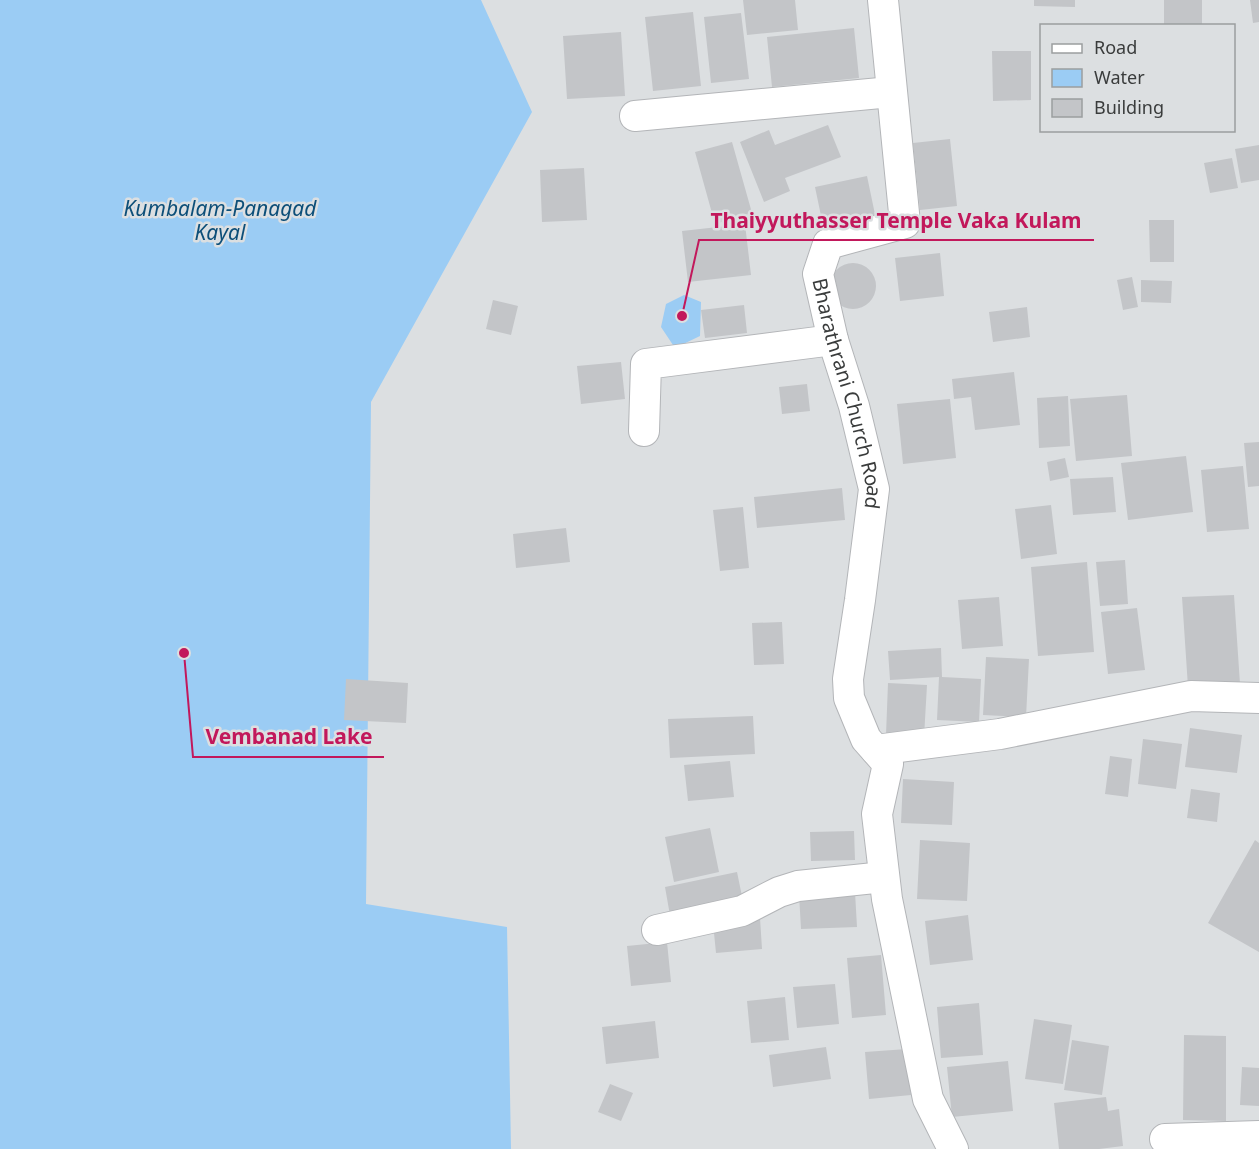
<svg xmlns="http://www.w3.org/2000/svg" width="1259" height="1149" font-family="'Noto Sans',sans-serif">
  <rect width="100%" height="100%" fill="#dcdfe1"/>
  <path fill="#9bccf4" d="M0,0h481l51,112 -161,290 -5,502 141,23 4,222h-511z
    M684,295l17,7 -1,34 -25,12 -14,-21 5,-23z"/>
  <path fill="#c3c5c8" d="M743,0h52l3,30 -51,5z
    M1034,0h41v7l-41,-1z
    M1164,0h38v26h-38z
    M1250,0h9v22l-6,1z
    M693,12l8,74 -48,5 -8,-74z
    M741,13l8,66 -38,4 -7,-66z
    M854,28l5,50 -87,9 -5,-50z
    M621,32l4,64 -58,3 -4,-63z
    M992,51h39v49l-38,1z
    M828,125l13,32 -56,21 5,13 -26,11 -24,-60 29,-12 6,15z
    M950,139l7,67 -37,4 -7,-67z
    M732,142l20,71 -37,11 -20,-72z
    M1259,145v35l-18,3 -6,-34z
    M1232,158l6,30 -28,5 -6,-30z
    M584,168l3,52 -45,2 -2,-52z
    M867,176l10,48 -52,11 -10,-48z
    M1149,220h25v42h-24z
    M745,224l6,51 -63,7 -6,-51z
    M940,253l4,43 -44,5 -5,-43z
    M830 286a23 23 0 1 1 46 0a23 23 0 1 1-46 0Z
    M1132,277l6,30 -15,3 -6,-30z
    M1141,280l31,1 -1,22 -30,-1z
    M493,300l25,6 -7,29 -25,-6z
    M744,305l3,28 -42,5 -4,-28z
    M1027,307l3,30 -37,5 -4,-30z
    M621,362l4,37 -44,5 -4,-38z
    M1014,372l6,53 -45,5 -4,-33 -17,2 -2,-20z
    M807,384l3,27 -28,3 -3,-27z
    M1127,395l5,61 -56,5 -6,-62z
    M1068,396l2,50 -31,2 -2,-50z
    M950,399l6,59 -53,6 -6,-60z
    M1259,442v44l-11,1 -4,-44z
    M1186,456l7,56 -65,8 -7,-57z
    M1065,458l4,19 -19,4 -3,-19z
    M1243,466l6,63 -42,3 -6,-62z
    M1113,477l3,35 -43,3 -3,-36z
    M842,488l3,32 -88,8 -3,-31z
    M1051,505l6,49 -36,5 -6,-50z
    M743,507l6,61 -29,3 -7,-61z
    M566,528l4,34 -54,6 -3,-34z
    M1125,560l3,44 -28,2 -4,-44z
    M1087,562l7,90 -56,4 -7,-89z
    M1234,595l6,89 -52,3 -6,-90z
    M999,597l4,49 -41,3 -4,-49z
    M1137,608l8,62 -37,4 -7,-62z
    M782,622l2,42 -30,1 -2,-42z
    M941,648l1,29 39,2 -2,43 -42,-2 2,-43 -49,3 -2,-29z
    M986,657l43,2 -3,58 -43,-2z
    M346,679l62,4 -2,40 -62,-3z
    M888,683l39,2 -3,52 -38,-2z
    M753,716l2,38 -85,4 -2,-39z
    M1190,728l52,7 -5,38 -52,-6z
    M1143,739l39,5 -6,45 -38,-5z
    M1110,756l22,3 -4,38 -23,-3z
    M730,761l4,36 -46,4 -4,-36z
    M903,779l51,3 -2,43 -51,-2z
    M1191,789l29,4 -3,29 -30,-4z
    M710,828l9,44 -45,10 -9,-45z
    M854,831l1,29 -44,1 -1,-29z
    M920,840l50,3 -3,58 -50,-2z
    M1255,840l4,3v109l-51,-29z
    M737,872l7,34 -73,15 -6,-34z
    M855,892l2,35 -56,2 -2,-35z
    M968,915l5,45 -43,5 -5,-44z
    M760,918l2,31 -46,4 -3,-30z
    M667,942l4,40 -40,4 -4,-40z
    M881,955l5,60 -34,3 -5,-60z
    M835,984l4,40 -42,4 -4,-41z
    M785,997l4,43 -38,3 -4,-42z
    M979,1003l4,52 -42,3 -4,-51z
    M1034,1019l38,6 -9,59 -38,-5z
    M655,1021l4,37 -53,6 -4,-37z
    M1184,1035l42,1v85l-43,-1z
    M1072,1040l37,6 -7,49 -38,-5z
    M826,1047l5,32 -58,8 -4,-32z
    M907,1049l4,46 -42,4 -4,-47z
    M1008,1061l5,50 -61,6 -5,-50z
    M1242,1067l17,1v38l-19,-1z
    M610,1084l23,9 -12,28 -23,-9z
    M1106,1097l2,14 11,-2 4,37 -24,3h-40l-5,-46z"/>
  <g fill="none" stroke-linecap="round" stroke-linejoin="round">
    <g stroke="#b3b5b8" stroke-width="32">
      <g id="minor">
        <path id="s1" d="M883,0l22,223 -77,21 -10,30 15,66 21,66 20,83 -14,111 -12,79 1,19 17,41 22,25 -11,50 10,85 41,200 25,50"/>
        <path d="M635,116l256,-24"/>
        <path d="M644,431l2,-67 187,-24"/>
        <path d="M876,750l124,-16 191,-38 68,2"/>
        <path d="M657,930l85,-19 37,-19 19,-6 86,-9"/>
        <path d="M1165,1139l94,-3"/>
      </g>
    </g>
    <use href="#minor" stroke="#fff" stroke-width="30"/>
  </g>
  <g text-anchor="middle" stroke-width="5" stroke-linejoin="round" paint-order="stroke">
    <g font-size="20" fill="#3a3c3c" stroke="#dcdfe1">
      <text dy="7" stroke="none"><textPath href="#s1" startOffset="459">Bharathrani Church Road</textPath></text>
    </g>
    <g font-size="21" font-style="italic" fill="#0d4f79" stroke="#dcdfe1">
      <text x="220" y="216">Kumbalam-Panagad<tspan x="220" dy="24">Kayal</tspan></text>
    </g>
  </g>
  <path fill="none" stroke="#c2185b" stroke-width="2" d="M682 316L699 240H1094M184 653L193 757H384"/>
  <g fill="#c2185b" stroke="#dcdfe1" stroke-width="2">
    <circle cx="682" cy="316" r="6"/>
    <circle cx="184" cy="653" r="6"/>
  </g>
  <g font-size="21" text-anchor="middle" font-weight="bold" fill="#c2185b" stroke="#dcdfe1" stroke-width="5" stroke-linejoin="round" paint-order="stroke">
    <text x="896" y="228">Thaiyyuthasser Temple Vaka Kulam</text>
    <text x="289" y="744">Vembanad Lake</text>
  </g>
  <rect x="1040" y="24" width="195" height="108" fill="#dcdfe1" stroke="#9b9e9f" stroke-width="1.5"/>
  <rect x="1052" y="44" width="30" height="9" fill="#ffffff" stroke="#9b9e9f" stroke-width="1.5"/>
  <text x="1094" y="54" font-size="18" fill="#3a3c3c">Road</text>
  <rect x="1052" y="69" width="30" height="18" fill="#9bccf4" stroke="#9b9e9f" stroke-width="1.5"/>
  <text x="1094" y="84" font-size="18" fill="#3a3c3c">Water</text>
  <rect x="1052" y="99" width="30" height="18" fill="#c3c5c8" stroke="#9b9e9f" stroke-width="1.5"/>
  <text x="1094" y="114" font-size="18" fill="#3a3c3c">Building</text>
</svg>
